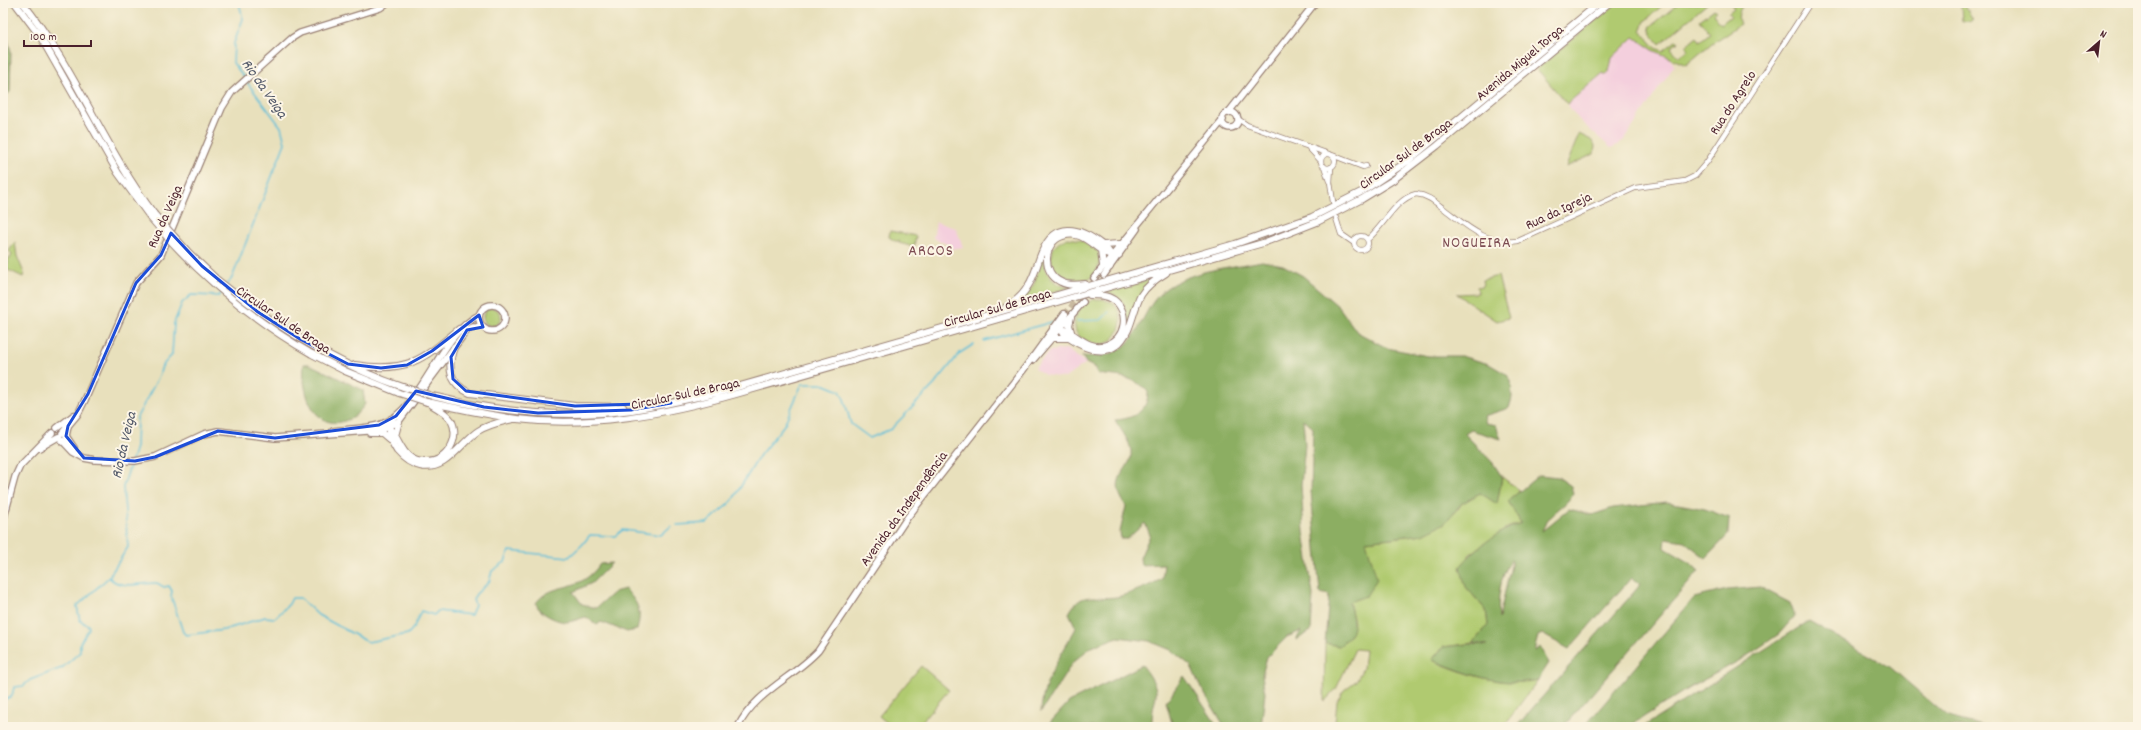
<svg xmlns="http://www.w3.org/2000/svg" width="2141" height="730" font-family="Dekko,sans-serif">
  <rect width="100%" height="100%" fill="#fcf5e5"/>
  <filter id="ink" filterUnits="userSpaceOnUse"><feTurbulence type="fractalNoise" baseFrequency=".025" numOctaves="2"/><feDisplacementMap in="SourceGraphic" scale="8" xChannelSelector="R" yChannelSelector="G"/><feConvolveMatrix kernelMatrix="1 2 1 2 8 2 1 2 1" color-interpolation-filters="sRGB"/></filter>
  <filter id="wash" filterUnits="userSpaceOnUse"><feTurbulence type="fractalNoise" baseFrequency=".012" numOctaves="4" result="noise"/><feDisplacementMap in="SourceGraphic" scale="16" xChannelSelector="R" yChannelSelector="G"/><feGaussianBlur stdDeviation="0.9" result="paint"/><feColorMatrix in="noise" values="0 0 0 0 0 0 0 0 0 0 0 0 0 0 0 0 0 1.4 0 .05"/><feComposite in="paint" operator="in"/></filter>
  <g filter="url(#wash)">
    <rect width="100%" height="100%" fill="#e8e0bc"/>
    <path fill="#f4cfdd" d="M1635,37l18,13 17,7 4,9 -50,74 -10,7 -3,1 -31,-27 -13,-17 36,-31 8,-10v-5z
      M936,222l20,6 7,19 -16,3 2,-5 -16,-7z
      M1066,349l20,14 -21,15 -20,-3 -11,-7 16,-17z"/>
    <path fill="#b0ca70" stroke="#7d744e" d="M1617,3h48l-20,18 -4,10 15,17 7,3 14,-11 1,2 -7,6 8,9 10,-8 -3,-3 11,-9 3,4 10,-8 -10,-13 14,-11 2,2 -3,3 8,10 10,-8 -3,-3 6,-5 -4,-5h14c-4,6 -8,14 -4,21l-28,19 -26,22 -33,-15 -19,-13 -22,21 -2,10 -4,7 -3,-2 -36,31 -30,-35z
      M1679,3h29l-48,41 -8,-10 -2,-7z
      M1961,5h4l8,15 -11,2z
      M1579,134l14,7 2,5 -1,8 -28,13z
      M890,231l26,5 -2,11 -15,-4v-2h-4l-6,-4z
      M1068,238l13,2 17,11 2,13 -9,14c-35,9 -57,-28 -23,-40z
      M15,242l2,14 7,17 -1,4 -17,-8 3,-7 -6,-3v-2l7,2 2,-5 -3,-3z
      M1043,256c2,18 10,31 29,31l-52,14 14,-17z
      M1498,276l11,42 -12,3 -40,-27 21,-1 -1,-6 6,-1 -1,-6z
      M1152,279l-23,42 -3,6c3,-16 -2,-29 -19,-35z
      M1094,299c42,-2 29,51 1,45 -6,-1 -12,-6 -17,-8 -9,-16 1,-31 16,-37z
      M483 317a9 9 0 1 1 18 0a9 9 0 1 1-18 0Z
      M1502,477l18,14 -12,10 13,22 -14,5 -38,27 -3,32 20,23 2,15 -15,18 -30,4 -11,13c31,14 72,27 106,20l-35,47h-164l-4,-4 2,-22 7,-11 12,-9 7,-13 2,-18 -10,-1 -19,40 -12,13 1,-59 14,3 15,-23 -5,-21 17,-61 57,-7 36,-26 2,-4 19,-11 17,10z
      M921,666l28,24 -32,37h-25l-13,-11z"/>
    <path fill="#8cae62" stroke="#6b6646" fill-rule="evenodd" d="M3,24l8,27 -1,41 -7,7z
      M1262,261l21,4 20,11 36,31 18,25 30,16 41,8h33l28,8 17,10 5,6 1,18 -3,10 -25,8 2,7 10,2 5,14 -30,-9 -6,4 28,29 9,14 -5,27 -17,-11 -19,11 -16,19 -22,11 -57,7 11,38 -11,17 -17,6c5,21 9,30 -10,44l-14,-3 4,-48 -9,-2 -9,-101 2,-64 -10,-9 2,26 -4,40 3,46 9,64 -2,36 -15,9 5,-9 -14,6 -20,20 -5,18 3,18 -4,34h-36l-25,-41 -9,-20 -20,-16 -22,-9 -31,-4 -27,10 -18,15 -32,50c1,-30 21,-58 35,-84l-7,-15c14,-26 29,-11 52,-17 14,-4 29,-11 41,-17l2,-15 -23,1 -1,-7 10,-23 -5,-12 -18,16h-6l-1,-7 6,-26c-21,-31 7,-34 5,-55 -1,-10 -11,-22 -16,-31 18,-1 33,-9 33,-28 -15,-17 -30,-15 -51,-18l-1,-6 -10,-5 -4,-7c66,6 50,-50 91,-72 26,-15 61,-17 89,-23z
      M304,364h5l54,26 2,14c-7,10 -12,15 -24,18 -30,6 -40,-35 -37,-58z
      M1539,475l19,2 13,9 2,8c-11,17 -23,16 -31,37l27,-22 23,6 21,-7 54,-6 38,7 24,9 -1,17 -22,23 -22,-17 -18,-3 -1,10 24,14 10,9 -136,156h-47l125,-143 -10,-6 -62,71 -27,-15 -4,2 -4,15 6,-4 9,16 -11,17c-36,8 -73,-7 -106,-20l11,-13 27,-3 18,1 -15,-2 15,-18 -2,-15 -20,-23 -6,-20c16,-20 37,-35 61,-44l-13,-22zM1511,560l1,1 -13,57c-2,-20 1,-41 12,-58z
      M612,563l-20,20 -19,9 9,12 14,4 18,-16 11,-3c14,15 17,22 12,41l-10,2 -26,-10 -4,3 -11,-8c-6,1 -13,5 -19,5 -10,0 -29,-9 -31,-19 17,-23 43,-8 64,-39z
      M1760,587l30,16 5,13 -16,18 -35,24 -55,30 -61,39h-44l110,-129 33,-8z
      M1809,621l81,46 58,50 38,10h-343z
      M1142,665c25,32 9,28 10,62h-106l23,-25z
      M1184,676l34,51h-45l-7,-25z"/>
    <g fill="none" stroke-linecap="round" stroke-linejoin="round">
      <path stroke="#5bbed9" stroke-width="1.5" d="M239,3l4,16 -9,24 -1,20 11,14
        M227,285l5,-7 53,-135 -4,-16 -35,-46
        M1077,321l24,-1 8,-8
        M984,341l68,-19
        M132,460l4,-13 1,-30 22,-41 3,-10 10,-11 2,-32 8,-20 9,-8 28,1 2,-3
        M677,525l30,-2 25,-22 28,-46 24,-30 18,-41h21l17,7 4,8 7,25 19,14 21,-9 43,-44 26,-32 14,-9
        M109,577c10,13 33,6 47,6 3,0 5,3 8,4l5,-1 3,5 -1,5 12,36 3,3 38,-5 41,-13 10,1 14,-14 3,-6h8l18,17 50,27 40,-8 6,-7 7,-16 13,4 4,-4 33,4 4,-10 -2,-5 3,-6 13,-12 3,-11 13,-9 4,-11 60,6 13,-12 8,-10 25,1 8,-6 38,5 10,-9
        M3,700l9,-4 2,-9 9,-1 7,-6 32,-12 18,-16v-9l9,-15 -1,-3 -8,-4 -3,-15 32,-29 19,-30 -5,-60 8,-24"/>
    </g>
  </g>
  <g filter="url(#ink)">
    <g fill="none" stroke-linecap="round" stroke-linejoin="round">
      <path stroke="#c8b99f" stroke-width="5.5" stroke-dasharray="5.5 3" stroke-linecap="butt" d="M1065,314l29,-36"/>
      <g stroke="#998074" stroke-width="6">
        <path id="minor" d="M1238,119l9,6 82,29
          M1309,148l12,13
          M1321 161a7 7 0 1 1 14 0a7 7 0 1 1-14 0Z
          M1332,155l31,12 3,-1
          M1324,166l5,15
          M1331,167l-1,15 3,20
          M1336,218l5,16 13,9
          M1354 243a7 7 0 1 1 14 0a7 7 0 1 1-14 0Z
          M1368,239c16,-13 27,-40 48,-45 11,1 18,7 27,14 24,18 43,37 75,33l117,-53 50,-7 10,-5 12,-14 103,-159"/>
      </g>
      <g stroke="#998074" stroke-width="8">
        <path id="major" d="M1222 120a8 8 0 1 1 16 0a8 8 0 1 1-16 0Z
          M1228,113l87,-110
          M1104,275l33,-46
          M1094,278l129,-158
          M479 318a13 13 0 1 1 26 0a13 13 0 1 1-26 0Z
          M1033,360l50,-58
          M68,427l-2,9 8,12
          M57,428l17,-13
          M333,431c15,-2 34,-2 49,-7 40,-15 57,-89 97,-109
          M62,433l16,-19 7,-14 51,-117 25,-28 61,-147 10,-16 60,-54 8,-5 80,-25 7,-5
          M59,437l14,15 11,6 11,2 40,1 20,-4 49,-23 14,-3 57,7 106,-8 18,-9 68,-91 6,-3h10
          M39,448l19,-11
          M3,521l12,-44 5,-11 32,-33
          M738,727c16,-34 56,-50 80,-76l89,-133 117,-149 40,-55"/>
      </g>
      <g stroke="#998074" stroke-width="8">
        <path id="highway" d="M15,3l25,33 78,137 32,44
          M23,3c52,65 81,145 131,211
          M1104,245l16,-1
          M1101,250l2,16
          M215,278c57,46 119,86 188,109
          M1085,284c-8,1 -17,2 -24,-2 -20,-9 -18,-40 2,-46 24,-9 35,23 56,19
          M1006,307c9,-5 17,-12 22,-21 7,-10 9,-23 14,-34 13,-31 37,-25 59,-8 9,7 12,11 9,23
          M1065,314c-4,10 -6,17 4,24 22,15 45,21 59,-8 5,-11 7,-24 13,-35 6,-10 15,-16 25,-22
          M1071,317l-2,8 3,10
          M1053,328c20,-2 31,24 53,17 20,-6 24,-33 8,-45 -7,-5 -16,-5 -24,-5
          M1053,338h14
          M454,347c-7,20 -5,37 16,46l105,13 48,1
          M312,354l33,17 54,22
          M355,365c51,8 67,-4 104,-36
          M432,396c65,16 133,23 200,14 28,-4 56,-11 84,-17l519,-149 77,-27 51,-26 45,-30 191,-158
          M427,402c30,6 60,13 90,17 74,9 148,-5 219,-25l527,-151 54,-21 45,-23 31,-19 44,-34 172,-143
          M391,419c-5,12 -1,21 6,32 6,7 13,13 23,15 26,6 39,-22 58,-35 11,-7 23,-9 35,-12
          M382,424c20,7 15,38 44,38 21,0 35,-24 25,-42 -5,-7 -12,-11 -19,-15
          M370,433h12l7,6
          M395,436l4,-15"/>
      </g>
      <use href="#minor" stroke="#fff" stroke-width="4.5"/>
      <use href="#major" stroke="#fff" stroke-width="5.5"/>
      <use href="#highway" stroke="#fff" stroke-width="6"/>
      <g stroke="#998074" stroke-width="8" stroke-linecap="butt">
        <path id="highway-bridge" d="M154,214l35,39 26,25
          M150,217c46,56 99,101 162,137
          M403,387l29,9
          M399,393l28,9"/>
      </g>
      <use href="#highway-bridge" stroke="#fff" stroke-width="6"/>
    </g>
  </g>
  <path fill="none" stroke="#1d4ed8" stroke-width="3" stroke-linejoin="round" d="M171,233l31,33 56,46 42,27 48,25 33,4 26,-3 25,-14 47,-36 4,12 -16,3 -16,27 2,22 13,12 109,15 96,-3 -40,7 -93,3 -54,-6 -68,-16 -20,25 -17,9 -104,13 -57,-7 -63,26 -20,4 -51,-3 -18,-22 2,-10 20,-32 48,-111 25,-28z"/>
  <g text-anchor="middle" stroke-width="4" stroke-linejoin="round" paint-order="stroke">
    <g font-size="14" fill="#4a1f2b" stroke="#fcf5e5">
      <text transform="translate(1519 62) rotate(-40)" y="5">Avenida Miguel Torga</text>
      <text transform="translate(1732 102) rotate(-57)" y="5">Rua do Agrelo</text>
      <text transform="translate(1405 153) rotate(-36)" y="5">Circular Sul de Braga</text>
      <text transform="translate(1558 210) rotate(-25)" y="5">Rua da Igreja</text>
      <text transform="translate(164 216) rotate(-66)" y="5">Rua da Veiga</text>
      <text transform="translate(997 307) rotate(-16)" y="5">Circular Sul de Braga</text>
      <text transform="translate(284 319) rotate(34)" y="5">Circular Sul de Braga</text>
      <text transform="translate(685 393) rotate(-12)" y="5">Circular Sul de Braga</text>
      <text transform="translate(903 508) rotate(-54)" y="5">Avenida da Independência</text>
    </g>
    <g font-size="15" font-style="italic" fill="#505768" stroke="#fcf5e5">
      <text transform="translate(265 88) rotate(55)" y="5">Rio da Veiga</text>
      <text transform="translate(123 445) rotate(-77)" y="5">Rio da Veiga</text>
    </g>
    <g font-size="16" letter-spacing="1" fill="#7d4c53" stroke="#fcf5e5">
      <text x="1477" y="247">NOGUEIRA</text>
      <text x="931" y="255">ARCOS</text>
    </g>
  </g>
  <rect width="2141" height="730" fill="none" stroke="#fcf5e5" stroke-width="16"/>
  <g transform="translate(2099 42) rotate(28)" stroke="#fcf5e5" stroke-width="3" paint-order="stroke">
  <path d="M0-3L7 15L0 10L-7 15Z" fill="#4a1f2b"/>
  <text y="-6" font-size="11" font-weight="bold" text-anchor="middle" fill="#4a1f2b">N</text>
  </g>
  <path d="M24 40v6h67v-6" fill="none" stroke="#4a1f2b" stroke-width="2"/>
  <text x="30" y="40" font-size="12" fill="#4a1f2b" stroke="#fcf5e5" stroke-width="3" paint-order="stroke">100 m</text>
</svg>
